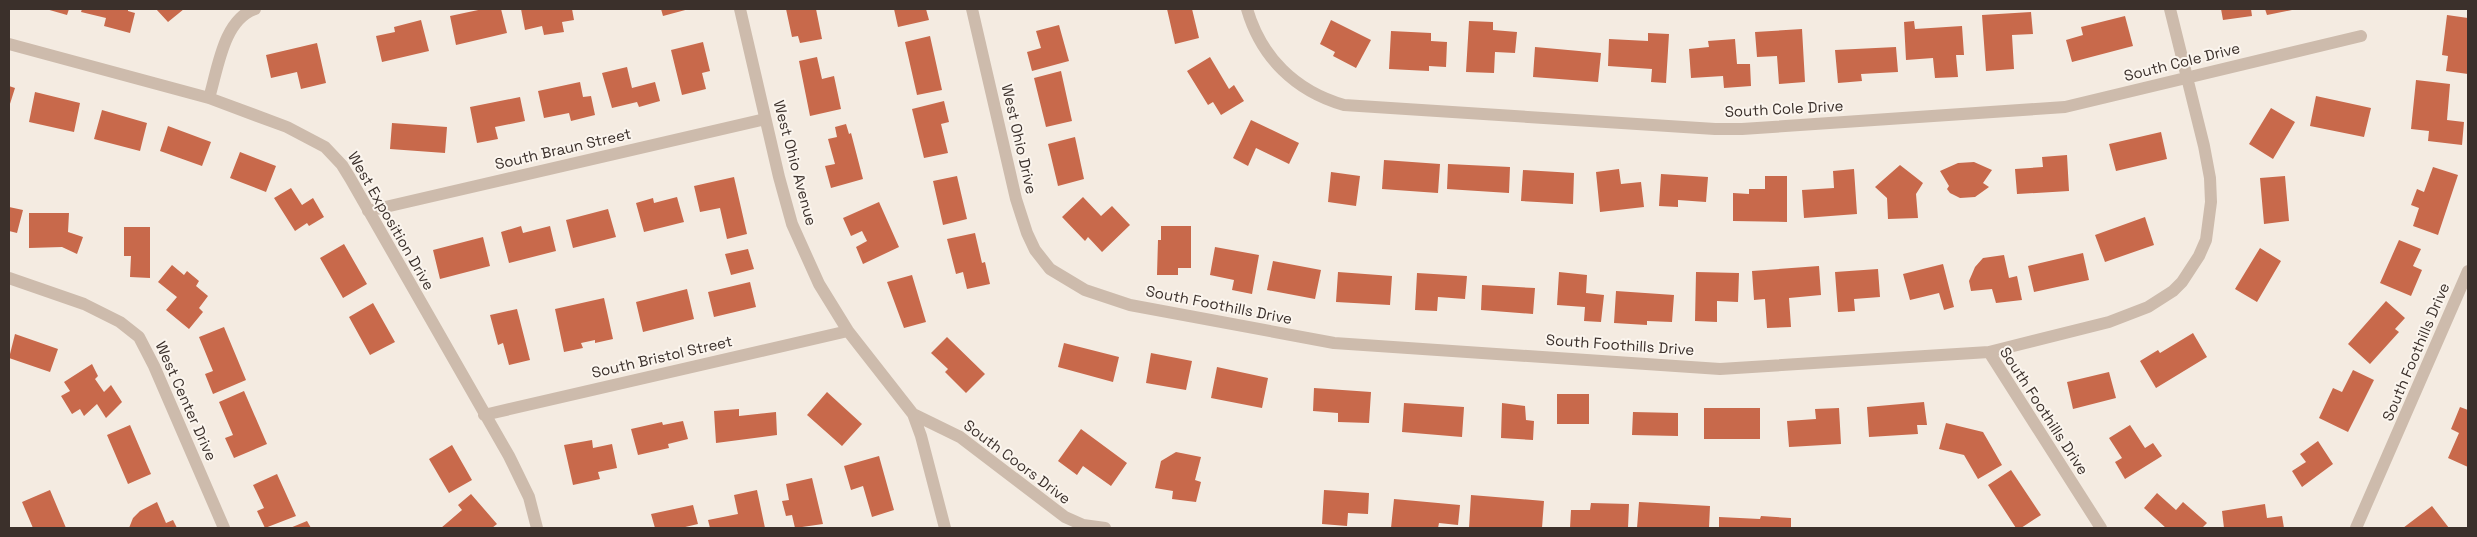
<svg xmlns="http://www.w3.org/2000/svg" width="2477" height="537" font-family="'Space Grotesk',sans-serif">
  <rect width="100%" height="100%" fill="#f4ebe1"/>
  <path fill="#c8694b" d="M46,9h23l-2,6z
    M82,9h46v2l7,2 -5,20 -26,-7 2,-8 -25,-6z
    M156,9h28l-16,13z
    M483,9h18l6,24 -51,12 -6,-29z
    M521,9h51l2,11 -12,2 2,10 -20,3 -2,-9 -17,4z
    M661,9h28l-26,7z
    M786,9h30l6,30 -22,4 -2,-7 -6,1z
    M894,9h32l3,11 -31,7z
    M1167,9h25l7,29 -24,6z
    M2221,9h30l1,7 -29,4z
    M2265,9h27v1l-25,5z
    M2031,12l2,22 -21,1 2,34 -28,2 -4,-56z
    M2447,15l21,3v56l-22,-3 2,-15 -6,-1z
    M2125,16l8,30 -61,16 -6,-22 17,-5 -2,-8z
    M421,20l8,31 -47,11 -6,-26 19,-4 -1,-5z
    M1331,20l40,20 -15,28 -23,-12 2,-4 -15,-8z
    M1469,21l24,1v8l24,2 -2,21 -20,-1 -1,21 -28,-1z
    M1914,21l1,8 47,-3 2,29h-8l2,22 -23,1 -2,-20 -27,2 -2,-38z
    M1059,25l10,36 -37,10 -5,-19 14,-4 -5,-17z
    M1802,29l3,53 -26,2 -2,-28 -20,1 -2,-25z
    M1391,31l40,2v8l16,1 -1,25 -17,-1v5l-40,-2z
    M1648,33l21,1 -3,49 -15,-1 1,-13 -44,-3 1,-27 39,2z
    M930,36l12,54 -25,5 -12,-53z
    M1735,39l2,25h13l1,22 -27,2 -1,-12 -32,2 -2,-29 20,-2 -1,-6z
    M703,42l7,29 -8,2 4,16 -24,6 -11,-45z
    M317,43l9,40 -25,6 -4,-17 -26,6 -5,-23z
    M1535,47l66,6 -3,29 -65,-5z
    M1896,47l2,25 -37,2 1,7 -24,2 -3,-33z
    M817,57l5,22 12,-3 7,33 -31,7 -11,-55z
    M1210,57l19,32 5,-4 10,16 -23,14 -8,-13 -5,3 -21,-34z
    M627,67l5,21 23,-6 5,19 -21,6 -2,-5 -25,6 -10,-35z
    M1061,71l11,50 -26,6 -12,-49z
    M2416,80l34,4 -3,36 17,2 -2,23 -34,-4 1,-10 -18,-2z
    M580,82l3,15 8,-1 4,19 -24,6 -2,-8 -25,5 -6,-27z
    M9,86l6,2 -6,19z
    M35,92l45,11 -6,29 -45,-10z
    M2316,96l55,12 -7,29 -54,-11z
    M520,97l5,24 -30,6 3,12 -21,4 -7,-36z
    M944,101l5,21 -8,2 7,29 -24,5 -12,-49z
    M2271,108l24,14 -22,37 -24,-15z
    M102,110l45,13 -7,28 -46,-12z
    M1251,120l48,23 -10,21 -33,-16 -8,18 -15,-8z
    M392,123l55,4 -2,26 -55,-4z
    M846,124l3,10 2,-1 12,46 -32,9 -6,-22 10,-2 -7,-25 9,-2 -2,-10z
    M168,126l43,16 -9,24 -42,-15z
    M2161,132l6,27 -51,12 -7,-27z
    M1075,137l9,42 -26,7 -10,-42z
    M240,152l36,14 -10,26 -36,-14z
    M2067,155l2,36 -52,3 -2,-25 28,-2 -1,-10z
    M1384,160l56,4 -2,29 -56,-4z
    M1974,162l18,8 -9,13 6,4 -14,10 -15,1 -10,-5 -3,-4 2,-3 -9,-15 18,-8z
    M1448,164l62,3 -1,26 -62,-4z
    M1900,165l23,18 -7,11 2,24 -30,1 -1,-21 -12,-11z
    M2433,167l25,8 -20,60 -25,-9 6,-18 -8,-3 6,-16 7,3z
    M1619,169l2,15 20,-2 3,25 -44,5 -4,-40z
    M1854,169l3,45 -53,4 -2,-28 32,-2 -1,-17z
    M1523,170l51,3 -1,31 -52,-3z
    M1331,172l29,4 -4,30 -28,-4z
    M1661,174l47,3 -2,25 -28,-2v7l-19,-1z
    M957,176l10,43 -24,6 -10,-44z
    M1765,176h22v46l-54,-1v-28l16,1v-5h16z
    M2285,176l4,45 -25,3 -4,-46z
    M734,177l13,57 -20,5 -7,-31 -20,4 -6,-26z
    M291,188l11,17 11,-7 11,19 -15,9 -2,-3 -12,8 -21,-33z
    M677,197l7,25 -40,10 -8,-29 17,-5 1,5z
    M1083,197l18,19 11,-10 18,19 -28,27 -14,-15 -3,4 -23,-24z
    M879,202l20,45 -36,17 -7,-17 11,-6 -5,-10 -11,5 -8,-18z
    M9,207l14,3 -6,23 -8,-2z
    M608,209l8,28 -43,11 -7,-28z
    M29,213h40l-1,19 15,5 -6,17 -15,-7 -33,1z
    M2145,217l9,28 -49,17 -10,-27z
    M521,226l2,7 27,-7 6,25 -47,12 -8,-31z
    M1161,226h30v42h-13v7h-21l1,-35h3z
    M124,227h26v51l-20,-1 1,-21h-7z
    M975,233l7,30 3,-1 5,22 -23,5 -4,-17 -7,2 -9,-35z
    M483,237l7,29 -50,13 -7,-29z
    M2399,240l22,9 -8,17 9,4 -11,26 -31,-13z
    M344,244l23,40 -24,14 -23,-40z
    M1215,247l44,8 -7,39 -20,-4 2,-10 -24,-5z
    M2260,248l21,13 -24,41 -22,-13z
    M748,249l6,20 -23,6 -6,-21z
    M2083,253l6,27 -55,12 -6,-26z
    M2004,255l5,23 8,-2 5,24 -26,3 -4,-14 -21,2 -2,-10 6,-14 8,-9z
    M1273,261l48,9 -6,29 -48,-9z
    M1943,264l11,43 -10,3 -5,-17 -29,7 -7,-26z
    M172,265l12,10 3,-4 12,10 -3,5 12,10 -9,12 4,4 -14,17 -23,-19 11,-13 -19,-15z
    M1819,266l2,29 -32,3 2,29 -24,1 -2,-29 -11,1 -2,-29z
    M1878,269l2,28 -26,2 1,12 -17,1 -3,-40z
    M1338,272l54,4 -2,29 -54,-3z
    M1559,272l28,3 -1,18 18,2 -3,27 -17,-1 1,-14 -28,-2z
    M1696,272l43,1 -1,29 -21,-1v21l-22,-1z
    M1417,273l50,3 -2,23 -27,-2 -1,14 -22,-1z
    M912,275l14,47 -22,6 -17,-46z
    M750,282l6,25 -42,10 -6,-25z
    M1482,285l53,3 -2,26 -52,-4z
    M687,289l7,30 -51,13 -7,-30z
    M1616,291l58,4 -2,27 -25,-1v4l-33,-2z
    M604,298l9,41 -18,4v-3l-14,3 2,5 -19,4 -9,-43z
    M2386,301l19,17 -10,11 4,3 -29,32 -22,-20z
    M373,303l22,39 -25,13 -21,-38z
    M517,309l13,51 -21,5 -6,-22 -5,2 -8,-30z
    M224,327l22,53 -33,14 -8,-20 8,-3 -14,-34z
    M2193,333l14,24 -51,31 -16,-27 18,-11 2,3z
    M15,334l43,15 -8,23 -41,-14z
    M947,337l38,37 -19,19 -21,-21 3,-3 -17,-16z
    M1064,343l55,14 -6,25 -55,-15z
    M1151,353l41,8 -6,29 -40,-7z
    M92,364l6,12 -3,3 9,13 7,-7 11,17 -16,16 -9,-14 -13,12 -4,-7 -8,5 -11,-18 9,-5 -6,-9z
    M1217,367l51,11 -6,30 -51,-10z
    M2353,370l21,10 -26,52 -29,-14 14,-30 9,4z
    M2109,372l7,26 -43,11 -6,-27z
    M1314,388l57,4 -2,31 -31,-1v-9l-25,-2z
    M244,391l23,53 -33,14 -9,-20 8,-3 -14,-33z
    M827,392l35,32 -20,22 -35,-31z
    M1557,394h32v30h-32z
    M1924,402l3,23h-10l1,9 -49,3 -2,-30z
    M1404,403l60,4 -2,30 -60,-5z
    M1502,403l23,3 1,14 8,1 -1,19 -32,-2z
    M2460,407l8,3v57l-20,-9 11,-25 -8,-4z
    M1704,408h56v31h-56z
    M1839,408l2,36 -52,3 -2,-26 29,-2 -1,-10z
    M739,409v7l37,-4 1,23 -61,8 -2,-32z
    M1633,412l45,1v23l-46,-1z
    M683,421l5,18 -20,5 1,4 -31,7 -7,-26 31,-7 1,3z
    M1946,423l37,9 19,33 -24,14 -14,-24 -25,-6z
    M130,425l21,49 -23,10 -21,-49z
    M2130,425l15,23 8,-5 9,13 -37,23 -10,-17 7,-4 -13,-20z
    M1081,429l46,34 -16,23 -28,-20 -6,9 -19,-14z
    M592,440l1,8 19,-4 5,24 -19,4 2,7 -27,6 -9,-40z
    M2318,441l15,23 -31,23 -10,-16 14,-9 -6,-8z
    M452,445l20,35 -23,13 -20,-34z
    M1176,452l25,5 -6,23 6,2 -5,20 -24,-3 1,-8 -18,-3 6,-27z
    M879,456l15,54 -22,7 -9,-31 -12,4 -7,-24z
    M2011,470l30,45 -20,13h-5l-28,-43z
    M277,474l19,42 -31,12 -8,-17 7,-3 -11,-23z
    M812,478l11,46 -28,4 -3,-13 -6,1 -4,-15 7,-1 -3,-16z
    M50,490l16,38h-33l-11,-26z
    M757,490l8,38h-55l-2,-8 30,-6 -4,-19z
    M1324,490l45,3 -1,21 -20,-1 -1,13 -25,-2z
    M2157,493l19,17 7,-8 24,21 -5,5h-36l-22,-20z
    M471,494l26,30 -5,4h-51l21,-18 -4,-5z
    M1471,495l73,6 -2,27h-73z
    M1394,499l66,6 -2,20 -19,-2 -1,5h-47z
    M157,502l9,21 7,-3 4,8h-48l4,-10 7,-7z
    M1639,502l71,4 -1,22h-72z
    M1591,503l38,1 -1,24h-58l1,-18h19z
    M2265,504l2,14 15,-2 2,12h-60l-2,-17z
    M693,505l5,19 -17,4h-26l-4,-14z
    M2432,506l17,22h-46z
    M1761,516l30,2v10h-72v-11l41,2z
    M307,521l4,7h-21z"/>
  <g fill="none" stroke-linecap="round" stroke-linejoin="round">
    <path stroke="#cdbbac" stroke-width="12" d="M740,9l39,168 13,47 27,60 29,47 65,83 8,22 24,92
      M972,9l44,190 11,34 8,17 15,19 35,21 45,15 204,38 386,26 269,-17 120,-30 39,-15 25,-16 9,-9 17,-26 7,-16 5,-38 -1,-24 -6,-32 -34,-137
      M1247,9c14,48 48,82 97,96l371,24h27l323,-22 296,-71
      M9,44l200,54 78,29 38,20 17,18 8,13 159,278 20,41 8,31
      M209,98c9,-29 14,-78 46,-89
      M368,211l397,-92
      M9,278l75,26 36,18 19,15 15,29 70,162
      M1989,352l112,176
      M913,414l47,23 105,80 18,8 22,3
      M484,415l364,-84
      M2356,528l112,-257"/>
  </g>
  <g text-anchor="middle" stroke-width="4" stroke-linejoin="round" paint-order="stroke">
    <g font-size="15" fill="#3b302b" stroke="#fbf5ee">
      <text transform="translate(2182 62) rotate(-14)" y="5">South Cole Drive</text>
      <text transform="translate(1784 109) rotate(-3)" y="5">South Cole Drive</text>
      <text transform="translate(1019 139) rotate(77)" y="5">West Ohio Drive</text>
      <text transform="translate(563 149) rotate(-13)" y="5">South Braun Street</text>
      <text transform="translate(795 163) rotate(75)" y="5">West Ohio Avenue</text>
      <text transform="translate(391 221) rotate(60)" y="5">West Exposition Drive</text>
      <text transform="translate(1219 305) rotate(11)" y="5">South Foothills Drive</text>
      <text transform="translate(1620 345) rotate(4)" y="5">South Foothills Drive</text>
      <text transform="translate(2416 352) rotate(-67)" y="5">South Foothills Drive</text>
      <text transform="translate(662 357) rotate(-13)" y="5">South Bristol Street</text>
      <text transform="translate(186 401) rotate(66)" y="5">West Center Drive</text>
      <text transform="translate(2044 411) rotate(57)" y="5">South Foothills Drive</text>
      <text transform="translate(1017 462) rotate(37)" y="5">South Coors Drive</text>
    </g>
  </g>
  <rect width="2477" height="537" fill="none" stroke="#3b302b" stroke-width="20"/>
</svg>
